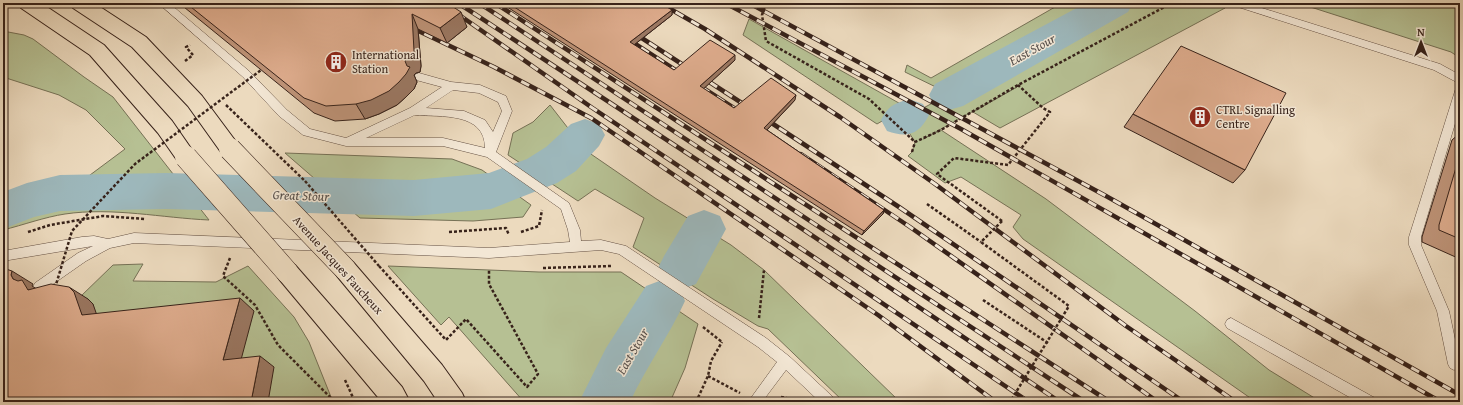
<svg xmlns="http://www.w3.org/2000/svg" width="1463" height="405" font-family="'Gentium Book Plus',serif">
  <rect width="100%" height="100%" fill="#ecdabe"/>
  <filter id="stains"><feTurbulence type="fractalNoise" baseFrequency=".005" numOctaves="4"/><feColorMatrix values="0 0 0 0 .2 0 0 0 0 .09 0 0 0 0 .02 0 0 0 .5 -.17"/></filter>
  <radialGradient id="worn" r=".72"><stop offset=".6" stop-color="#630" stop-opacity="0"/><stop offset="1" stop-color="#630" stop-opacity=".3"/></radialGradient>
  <path fill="#b6c093" stroke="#767156" d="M1062,3h43l-161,88 -39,-19 2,-7 24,13z
    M1119,3h92l14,5 -225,120 -27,-16 44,-25 -94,52 18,-9 105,69 149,112 74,59 52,32h-65l-233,-163 -10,-12 8,-12 -60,-38 -16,6 -37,-27 4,-4 3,-10 -14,-22z
    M1298,3h162v55l-9,-6z
    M749,19l157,88 -29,17 -134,-89z
    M3,31l21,4 9,4 51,38 29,20 96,123c-46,-2 -97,-13 -144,-6 -20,3 -42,11 -62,16v-36l36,-8 47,-8 39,-29 -39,-39 -27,-15 -56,-18z
    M550,105l35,45 70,48 76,47 33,25 136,132h-56l-76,-73 -10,-3 -45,-27 -80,-52 11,-29 -49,-29 -17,12 -70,-46 5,-22 20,-11z
    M285,153l167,6 30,11 49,35 -8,12 -50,4 -113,-3z
    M143,264l-10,17 83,1 32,-16 46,51 15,25 24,60h-65l-177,-74 2,-24 -5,-5 -8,-2 33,-32z
    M388,266l151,6h82l77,52 -13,44 -15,34h-146l-75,-85 -8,8z"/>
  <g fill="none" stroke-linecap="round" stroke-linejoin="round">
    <path fill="#9db8bc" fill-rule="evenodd" d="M1086,3h47l-5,9 -165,94 -14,4 -14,-4 -6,-11 6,-11z
      M909,99l14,5 6,11c-10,20 -22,23 -42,16l-6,-11c8,-15 13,-16 28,-21z
      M585,119l14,5 6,11 -6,11 -23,25 -19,12 -66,26 -77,7 -248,-7 -106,2 -26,6 -31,12v-37l24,-9 33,-8 106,-2 248,7 75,-7 38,-14 19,-12 25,-23z
      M704,210l16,6 6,13 -30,55 -16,6 5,11c-16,35 -39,66 -55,101h-51l27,-54 40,-62 16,-6 -5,-10 7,-14 24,-40z"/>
    <g stroke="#645043" stroke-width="1">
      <path id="lane" d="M158,3h11l80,68 38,39 23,19 36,9 64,-30 32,-21 -26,-7 -2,-3 2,-3 3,-1 32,9 29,3 26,11 6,15 -16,41 73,51 11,27 1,11 20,-1 25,6 140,92 24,19 44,41 1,4h-15l-34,-32 -24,32h-14l29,-40 -19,-15 -139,-93 -18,-4 -112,8 -355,-15 -24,5 -24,13 -43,30 -4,1 -4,-1 -2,-4 2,-4 43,-30 15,-7 -90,15v-10l79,-14 12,-1 14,3 26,-6 355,15 81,-6 -2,-12 -7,-21 -74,-52 -44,-11h-97l-43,-11 -24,-19 -36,-39zM453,90l26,3 19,9 4,9 -9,21 -8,-12 -21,-9 -38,-3zM415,115c26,2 70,-3 70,33l-42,-10h-77z
        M1230,3h16l194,61 20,11v9l-26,-14 -202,-65z
        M1460,87v20l-39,130v8l28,66 11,52 -2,5 -4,2 -4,-2 -2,-4 -11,-53 -28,-66v-8l46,-146 1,-3z
        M1231,318l144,80 1,4h-18l-131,-74 -2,-4 2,-4z"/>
    </g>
    <g stroke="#37221a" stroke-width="2">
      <path id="primary" d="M19,3h22l63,42 68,76 25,36 -4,6 -7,3 -7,-3 -21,-30 -68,-78 -69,-47z
        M71,3h23l52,34 56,59 35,47 4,6 -4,6 -7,2 -7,-2 -35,-49 -56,-59 -59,-39z
        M345,259l8,3 89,103 20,28 4,9h-28l-14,-21 -87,-105 -4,-7 4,-7z
        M287,262l8,3 107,122 8,15h-28l-103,-123 -4,-7 4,-7z"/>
    </g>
    <path stroke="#37221a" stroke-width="2.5" stroke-dasharray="3 2" stroke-linecap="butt" d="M766,3l-4,12 4,26 103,58 46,43
      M185,61l8,-6 -7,-8 4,-2
      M226,105l79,76
      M912,152l3,-10 26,-12 77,-45 154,-82
      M927,204l54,38
      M1002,221l-65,-47 17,-16 54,7 42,-53 -7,-4 -25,-23
      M28,232l22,-7 53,-9 42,3
      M449,232l57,-4 3,7
      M521,232l18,-6 3,-16
      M230,258l-7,18 32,29 23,40 57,57
      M379,266l67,74 20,-21 61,68 11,-13 -49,-90v-15
      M543,268l69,-2
      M983,300l65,43
      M759,318l5,-48
      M703,327l19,15
      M708,376l32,17
      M345,380l10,22
      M781,397l17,3
      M696,402l12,-26 3,-15 11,-19"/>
    <use href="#lane" fill="#f3e7d5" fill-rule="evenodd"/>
    <use href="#primary" fill="#ecdabe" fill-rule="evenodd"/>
    <g stroke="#37221a" stroke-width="4.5">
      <path id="rail" d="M442,3l149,104 438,295
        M458,3l343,225 259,174
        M479,3l606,399
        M495,3l615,399
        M660,3l45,26 135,88 95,67 191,142 110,76
        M725,3l236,126 480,273
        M749,3l357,193 354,199
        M408,26l86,41 97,51 287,197 118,87
        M634,33l117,76
        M626,38l114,74
        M764,118l135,89 285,195
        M801,154l109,73 248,175"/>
    </g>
    <use href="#rail" stroke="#f3e7d5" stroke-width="3" stroke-dasharray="9" stroke-linecap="butt"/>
    <g stroke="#37221a" stroke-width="23" stroke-linecap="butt">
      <path id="primary-bridge" d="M230,149l115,120
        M186,157l101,115"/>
    </g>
    <path stroke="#37221a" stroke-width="2.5" stroke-dasharray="3 2" stroke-linecap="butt" d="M305,181l74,85
      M1002,221l-21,21 88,64 -59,96
      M55,288l17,-57 63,-67 126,-94"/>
    <use href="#primary-bridge" stroke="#ecdabe" stroke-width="22"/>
  </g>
  <path fill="#bf9479" stroke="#37221a" d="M179,3h268l20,24 -20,16 -29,-14 3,37 -1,6 -4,1 -2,2 3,7 -3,7 -8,8 -9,8 -18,9 -14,5 -30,2 -21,-8z
    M501,3h159l12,7v5l-38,30 40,25 61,-10 -32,29 31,19 61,-8 -28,30 117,80 -1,4 -21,21z
    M1133,114l112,56 -12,13 -109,-56z
    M1460,133v126l-38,-17v-5l30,-97z"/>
  <path fill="#9b7863" stroke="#37221a" d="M672,10v5l-42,33v-6z
    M461,12l6,15 -20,16 -7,-15z
    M412,14l6,15 3,37 -1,6 -4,1 -2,2 3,7 -3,7 -8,8 -9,8 -18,9 -14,5 -9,-15 49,-43z
    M735,55v5l-35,32v-6z
    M796,95l-1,5 -31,33v-5z
    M884,210l-1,4 -21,21 2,-4z
    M12,271l21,13 -1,2 11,7 -15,-3 -15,-11 -2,-4z
    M69,287l19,12 5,5 8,23 -19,-12z
    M240,298l14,13 -16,60 -15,-11z
    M260,356l14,11 -6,35h-17z"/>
  <path fill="#deac8d" stroke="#37221a" d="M186,3h261l14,9 -21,16 -28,-14 2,37 -1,6 -5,1 -3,3 2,5 3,1 -4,7 -7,8 -10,9 -18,9 -15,4 -30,2 -22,-8z
    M508,3h152l12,7 -42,32 44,28 36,-30 25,15 -35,31 34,22 37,-30 25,17 -32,33 120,82 -20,21z
    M1181,46l105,47 -41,77 -112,-56z
    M1460,154v85l-21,-9v-5z
    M3,268l9,3 -1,4 2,4 5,2 4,-1 6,10 23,-6 18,3 5,5 8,23 158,-17 -17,62 37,-4 -9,46h-248z"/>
  <defs>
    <g id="building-disc" transform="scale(1.15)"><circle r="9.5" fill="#8f2418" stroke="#f3e7d5"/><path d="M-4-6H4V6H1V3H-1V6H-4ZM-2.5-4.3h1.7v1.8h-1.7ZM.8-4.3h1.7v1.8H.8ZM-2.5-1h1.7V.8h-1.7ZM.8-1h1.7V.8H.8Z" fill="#fff"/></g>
  </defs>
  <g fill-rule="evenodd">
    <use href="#building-disc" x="336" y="62"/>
    <use href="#building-disc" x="1200" y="117"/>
  </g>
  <g text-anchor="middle" stroke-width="3" stroke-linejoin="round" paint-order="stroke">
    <g font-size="12" fill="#37221a" stroke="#f3e7d5" text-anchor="start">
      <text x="352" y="59">International<tspan x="352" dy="14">Station</tspan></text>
      <text x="1216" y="114">CTRL Signalling<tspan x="1216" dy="14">Centre</tspan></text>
    </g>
    <g font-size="12" fill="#37221a" stroke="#f3e7d5">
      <text transform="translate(338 265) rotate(48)" y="4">Avenue Jacques Faucheux</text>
    </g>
    <g font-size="13" font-style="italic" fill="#564f4b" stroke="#f3e7d5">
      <text transform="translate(1032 49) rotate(-29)" y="5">East Stour</text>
      <text transform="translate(301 195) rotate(2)" y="5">Great Stour</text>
      <text transform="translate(632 351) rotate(-60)" y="5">East Stour</text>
    </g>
  </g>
  <rect width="1463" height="405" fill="none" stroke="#ecdabe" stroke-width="16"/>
  <rect x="4" y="4" width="1455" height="397" fill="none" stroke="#37221a" stroke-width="2"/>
  <rect x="8" y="8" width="1447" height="389" fill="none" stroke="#37221a"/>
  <g transform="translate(1421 42)" stroke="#f3e7d5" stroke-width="3" paint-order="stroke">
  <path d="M0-3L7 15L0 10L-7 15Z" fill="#37221a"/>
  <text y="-6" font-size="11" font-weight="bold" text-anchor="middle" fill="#37221a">N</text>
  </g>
  <rect width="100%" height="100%" filter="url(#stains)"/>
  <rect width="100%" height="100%" fill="url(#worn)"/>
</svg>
